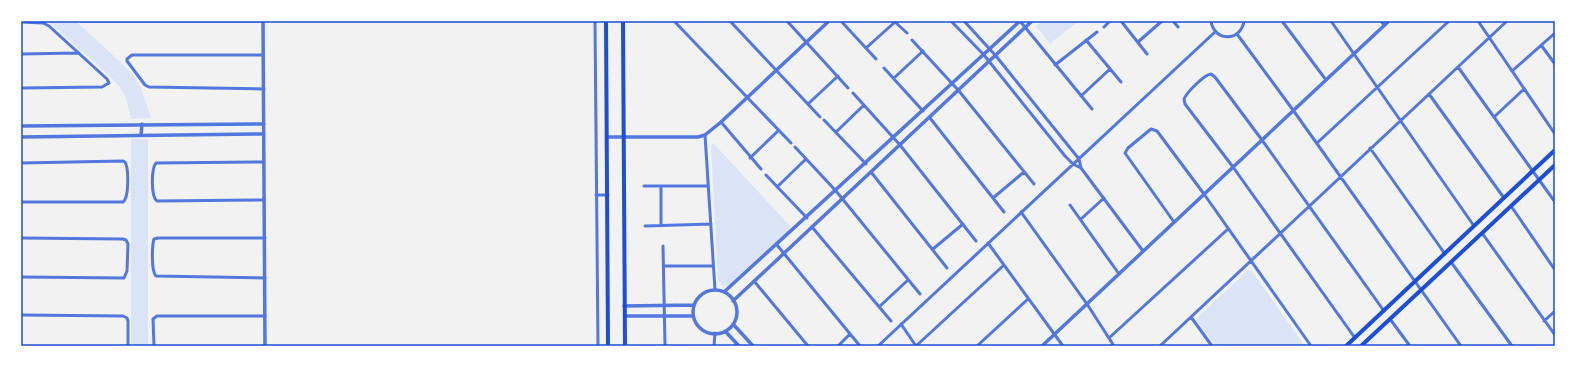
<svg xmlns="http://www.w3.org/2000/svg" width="1576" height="367" font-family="'Work Sans',sans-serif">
  <rect width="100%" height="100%" fill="#f2f2f2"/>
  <path fill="#dbe4f7" d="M48,21h28l57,53 8,14 10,30 -20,1 -5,-21 -7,-12 -19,-19z
    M1042,21h36l-28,23 -14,-18z
    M131,139h17v207h-17z
    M713,143l79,85 -64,59 -6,-1 -4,-6 -7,-134z
    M1248,270h3l54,76h-89l-19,-25 1,-4z"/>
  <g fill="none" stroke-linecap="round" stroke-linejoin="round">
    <path stroke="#5277de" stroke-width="3" d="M81,21h180
      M595,21l3,325
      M674,21l117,122
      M730,21l90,96
      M787,21l61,67
      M841,21l35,38
      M951,21l33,34 81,101 8,8 8,4
      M964,21l32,35 83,103 2,9 62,83
      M1020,21l72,88
      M1121,21l26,33
      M1173,21l5,6
      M1211,21c3,21 30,21 33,0
      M1282,21l44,59
      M1331,21l143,205
      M1381,21l3,4
      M1478,21l77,113
      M21,22l22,1 6,3 58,53 2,4 -7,4 -81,1
      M895,22l12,11
      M1104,27l6,-6
      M1237,34l56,76 168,236
      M912,40l47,51 75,93
      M1086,40l35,42
      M1138,42l24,-21
      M1541,45l14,19
      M866,48l29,-26
      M21,54l58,-1
      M263,55h-131l-5,4v2l18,24 4,2 115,2
      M1055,65l42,-33
      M1458,67l97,135
      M884,68l39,43
      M1512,71l43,-38
      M894,78l29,-27
      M853,93l47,52 76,96
      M1429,94l75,104
      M1081,96l29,-27
      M808,104l30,-28
      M1494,117l30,-28
      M930,118l74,94
      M824,120l42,44
      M721,122l40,47
      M836,132l28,-27
      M705,135l10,155
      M1317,143l132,-122
      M795,147l41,44 84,103
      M1370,148l75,106
      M750,158l29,-28
      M264,162l-108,1c-5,6 -5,34 1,38l107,-1
      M21,163l102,-2 2,1c4,7 4,36 -2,40h-102
      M871,172l76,96
      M766,175l41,43
      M644,186h64
      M777,187l29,-28
      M596,195h12
      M993,198l31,-26
      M1070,205l49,69
      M1511,206l44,64
      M1021,212l66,92 27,42
      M1081,219l23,-21
      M1174,222l-49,-69 3,-5 23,-19 6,2 47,63 107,152
      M661,225v-39
      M645,226l66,-2
      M812,227l79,94
      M1482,233l73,102
      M21,238l102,1 3,1 2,4 -1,27 -3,7 -103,-1
      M265,238h-107l-4,1c-2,7 -3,32 2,37l109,2
      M988,243l75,103
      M777,245l83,101
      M663,246l2,100
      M933,249l30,-25
      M1451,262l61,84
      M664,266h49
      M754,281l54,65
      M879,307l29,-27
      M21,315l102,1 4,2 1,3v25
      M1191,317l21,29
      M1390,319l20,27
      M1544,321l11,-10
      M901,324l15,22
      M1109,338l119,-109
      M1355,338l-122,-171 -48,-63 -1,-5c3,-7 20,-24 27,-25l4,3 47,63 122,171
      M154,346l-1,-27 4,-3h108
      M714,346l1,-13
      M838,346l12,-12
      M878,346l337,-314
      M916,346l88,-81
      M977,346l51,-47
      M1160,346l347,-325"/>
    <path stroke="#5277de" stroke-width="3.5" d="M263,21l2,325
      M21,126l243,-2
      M141,135l1,-11
      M21,137l243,-3
      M607,137h91l7,-2 16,-13 108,-101
      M693 312a22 22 0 1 1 44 0a22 22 0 1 1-44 0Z
      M724,292l296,-271
      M733,301l299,-280
      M624,306l70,-1
      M625,316h68
      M733,324l20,22
      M725,331l14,15
      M1042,346l347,-325"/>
    <path stroke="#1d4ed8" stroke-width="4" d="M606,21l2,325
      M623,21l2,325
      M1346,346l209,-196
      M1361,346l194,-181"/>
  </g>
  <rect width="1576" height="367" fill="none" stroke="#ffffff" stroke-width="44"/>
  <rect x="22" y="22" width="1532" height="323" fill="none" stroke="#1d4ed8" stroke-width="1.5"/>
</svg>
